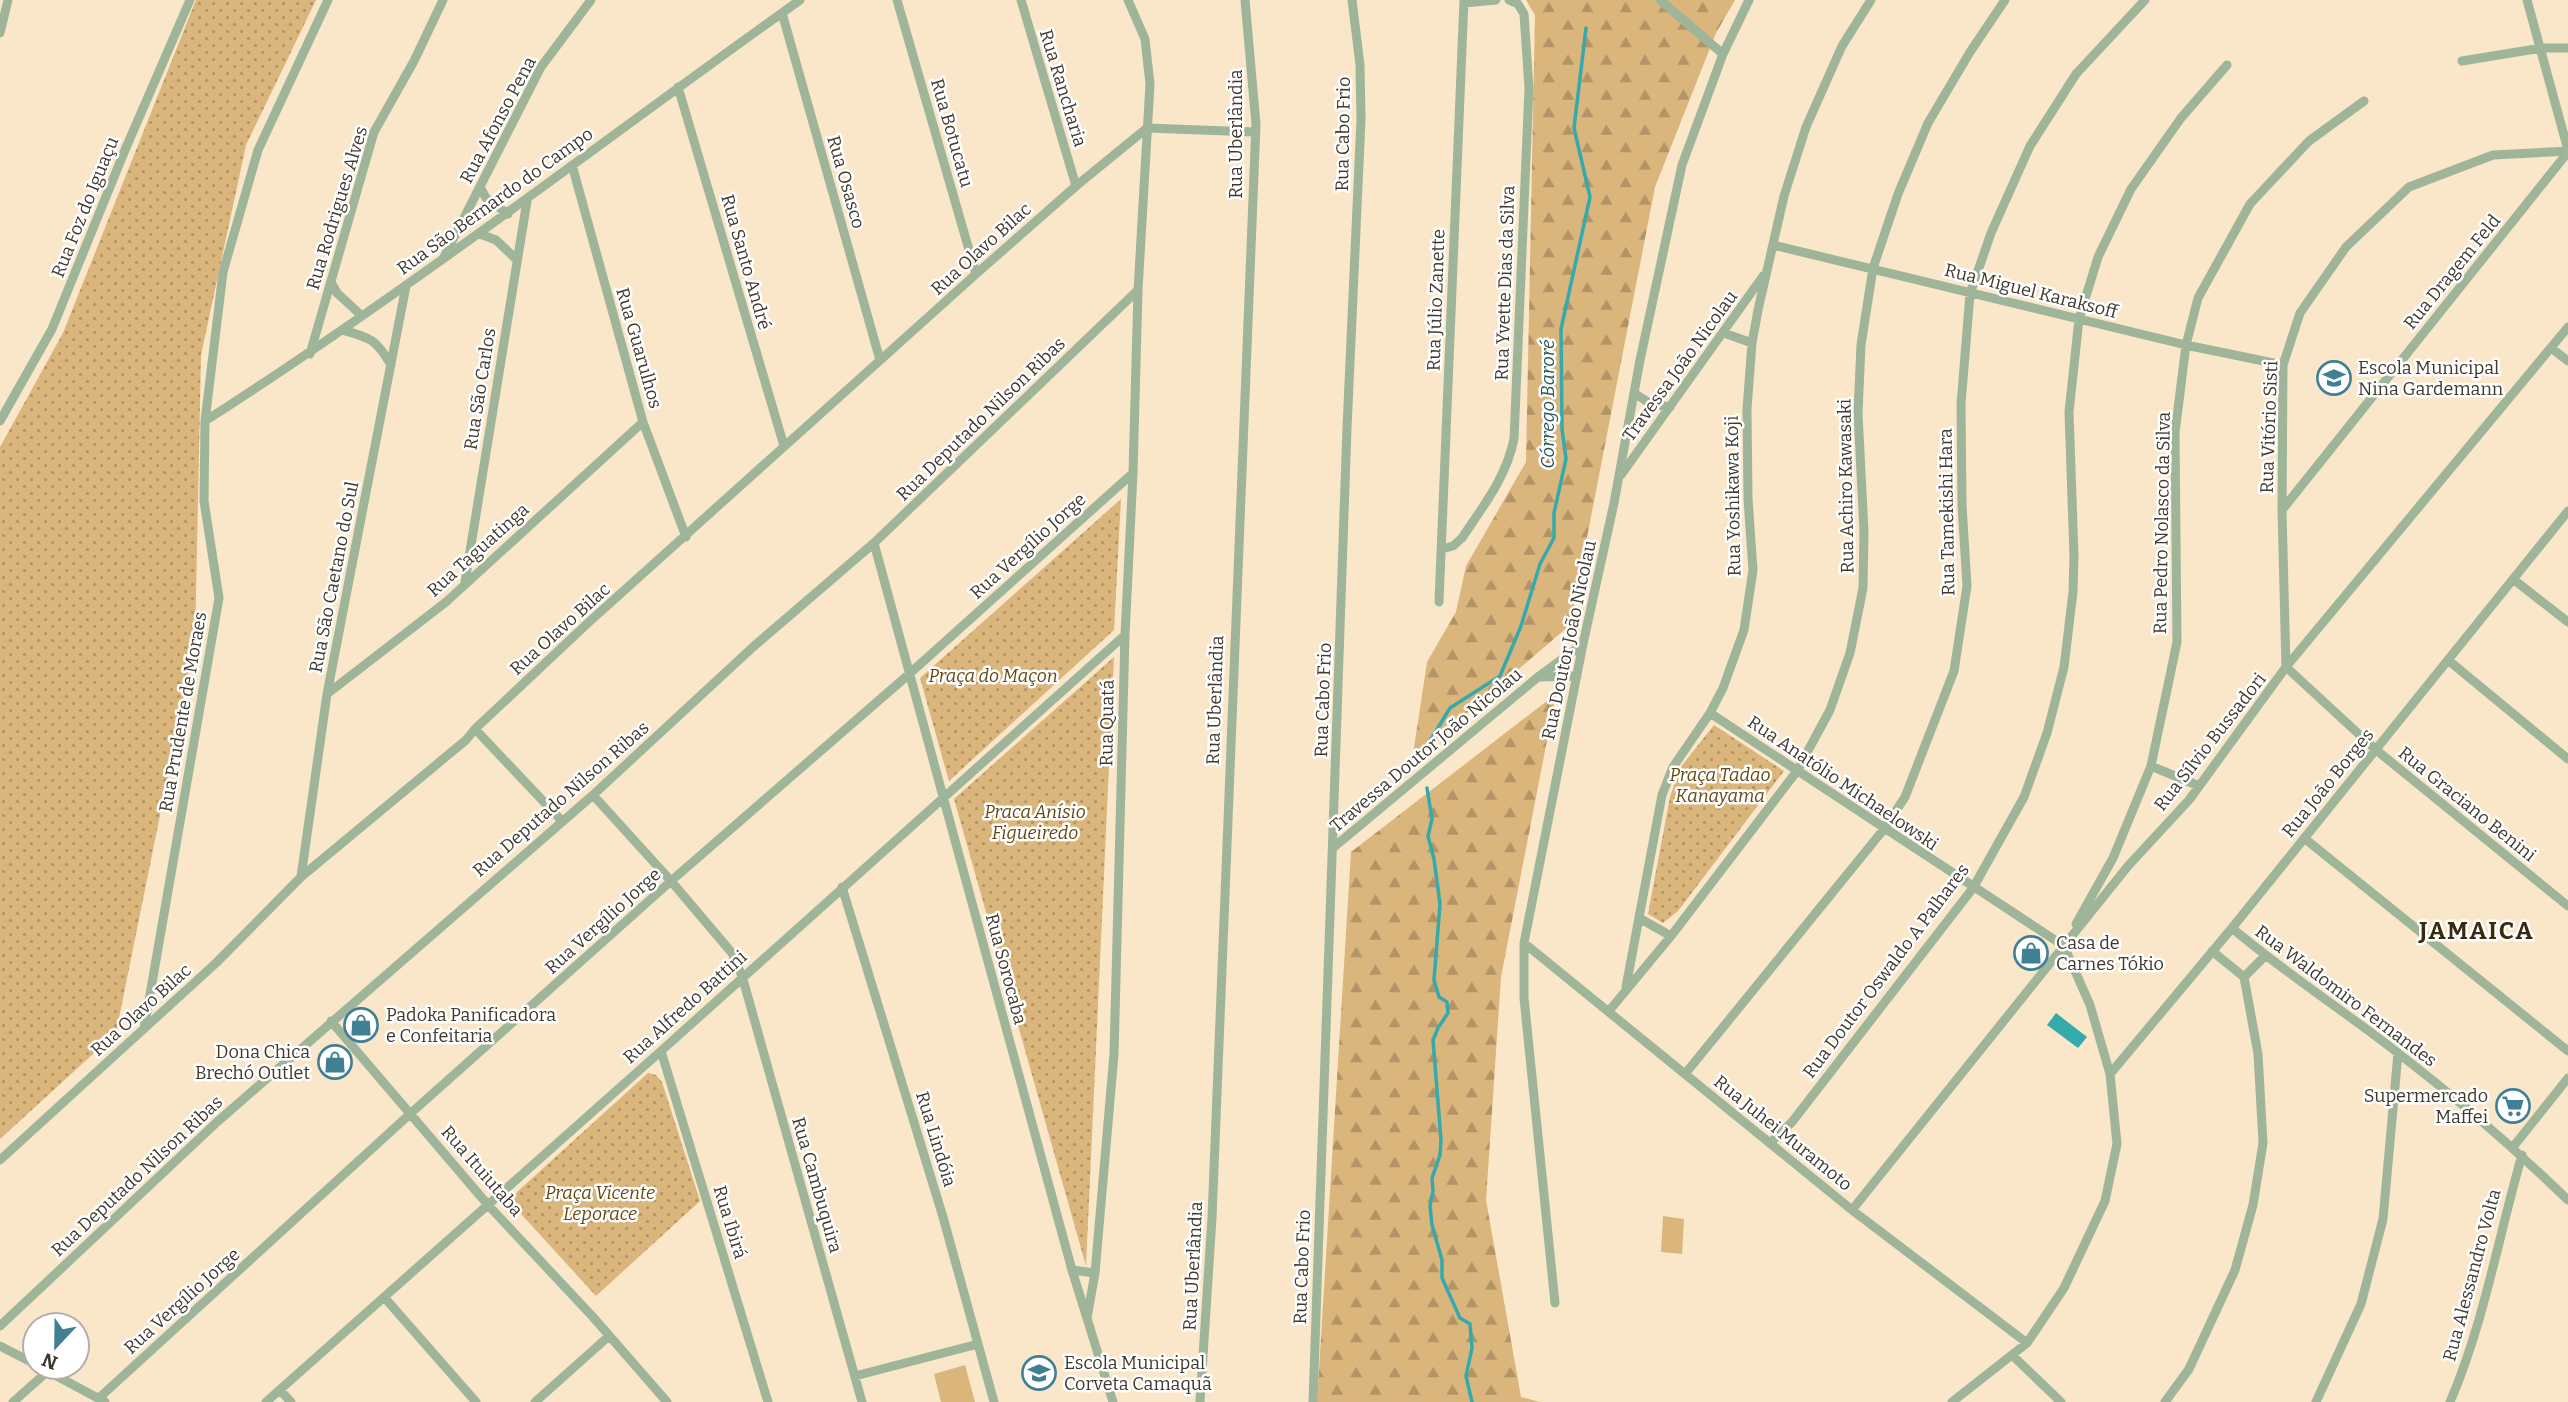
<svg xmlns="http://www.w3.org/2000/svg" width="2568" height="1402" font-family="Bitter,serif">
  <defs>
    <pattern id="forest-firs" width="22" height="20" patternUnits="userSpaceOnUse" patternTransform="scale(1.75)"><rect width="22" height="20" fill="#dab57c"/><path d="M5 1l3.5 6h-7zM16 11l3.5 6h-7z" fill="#b29466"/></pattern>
    <pattern id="park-dots" width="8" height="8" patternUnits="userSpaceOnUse" patternTransform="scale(1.75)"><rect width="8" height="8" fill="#dab57c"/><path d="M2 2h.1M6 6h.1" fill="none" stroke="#b29466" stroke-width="1.8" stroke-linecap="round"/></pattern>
  </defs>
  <rect width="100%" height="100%" fill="#fae6c8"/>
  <path fill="#dab57c" d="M1663,1216l21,3 -2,35 -21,-2z
    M965,1365l10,37h-34l-7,-28z"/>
  <path fill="url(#forest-firs)" d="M1526,0h209l-19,33 -61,154 -85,438 -158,136 15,-99 29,-50 10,-46 60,-104 9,-447z
    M1556,694l-55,283 -15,223 35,197 19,5h-223l34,-550z"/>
  <path fill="url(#park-dots)" d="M196,0h120l-70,145 -45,210 -6,287 -79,391 -116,106v-692l63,-114z
    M1121,499l-7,131 -165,151 -29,-103z
    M1114,657l-28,609 -132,-467z
    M1714,725l70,46 -106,140 -15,12 -15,-9 22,-117 10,-29z
    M648,1073l8,2 6,7 38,119 -104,95 -85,-93 6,-11z"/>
  <path fill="#34aaac" d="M2056,1013l31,24 -9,11 -31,-23z"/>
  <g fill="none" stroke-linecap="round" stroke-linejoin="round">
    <path stroke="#34aaac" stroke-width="3.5" d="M1430,741l20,-33 50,-32 21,-50 19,-62 14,-26v-25l12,-54 -4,-30 -1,-100 29,-132 -16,-69 12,-100
      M1427,788l5,31 -4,17 6,23 6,45 -6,76 5,17 8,5 1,11 -10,15 -5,12 8,100 -1,15 -8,23 1,13 -3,15 2,19 10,35v18l18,40 10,6 2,24 -6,28 6,26"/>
    <path stroke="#9eb59a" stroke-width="9" d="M897,0l79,274
      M1021,0l55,186
      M1660,0l63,54
      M2527,0l41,150
      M1464,3l32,-3
      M782,13l98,347
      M0,33l8,-33
      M2462,61l80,-13h26
      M678,87l106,359
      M1147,128l108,4
      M2568,151l-75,4 -84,32 -63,60 -46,66 -17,52 -1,145 4,157 89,82 193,157
      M572,165l71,257 43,115
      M480,187l6,11 22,16
      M480,234l16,6 21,20
      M1773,245l413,100 97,20
      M443,259l98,-192 50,-67
      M331,282l6,11 25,23
      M342,330c29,8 34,9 49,35
      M1724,333l28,10
      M2551,348l17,13
      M310,354l64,-222 40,-71 29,-61
      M1634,393l17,11 19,3
      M0,421l52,-92 73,-179 65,-150
      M205,421c205,-131 397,-280 595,-421
      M1621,475l142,-199
      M2282,510l286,-358
      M874,543l198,727 41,132
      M1442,549l11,-3 9,-8c21,-32 44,-60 52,-99l15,-351 -5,-74 -6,-10 -9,-4
      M2513,579l55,43
      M465,582l62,-381
      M1439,602l25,-602
      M2448,660l120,99
      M1540,677l37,-1
      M327,694l119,-92 197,-180
      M1710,713l354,233
      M475,729l87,92
      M2151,766l48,20
      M593,795l78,86 61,72 10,23 120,426
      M2304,838l264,213
      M1334,847l204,-170 45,-33
      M301,877l26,-183 79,-408
      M842,887l101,330 51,185
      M1639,918l32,18
      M2076,924l37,-66 38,-92 26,-124 -2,-209 11,-88 12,-47 52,-94 59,-63 55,-40
      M2232,928c53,45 111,82 166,125 60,46 116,95 170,147
      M1524,943l328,267 175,133
      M2244,977l21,-21
      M1626,987l36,-192 11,-28 37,-54 13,-25 21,-58 9,-60 -5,-71 -1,-90 5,-66 6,-33 26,-114 22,-69 36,-81 29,-46
      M1609,1011l62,-75 126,-165 33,-61 20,-57 13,-65 1,-57 -6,-118 3,-68 12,-77 25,-74 30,-71 42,-71 35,-52
      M331,1021l157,184 105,112 74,85
      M144,1029l75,-431 -15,-97 1,-80 18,-149 35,-122 70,-150
      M661,1051l107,351
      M1685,1074l199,-245 21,-32 49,-126 13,-85 -5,-81 -1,-101 9,-110 21,-61 39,-87 46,-72 69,-74
      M2110,1074l122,-146 336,-417
      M1770,1143l22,-21 181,-234 51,-91 23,-64 17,-66 9,-75 1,-36 -5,-144 10,-93 19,-62 33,-68 50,-71 46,-53
      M2513,1147l55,-69
      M0,1160l216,-197 85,-86 165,-137 9,-11 114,-107 387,-348 100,-88 71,-58
      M1852,1210l276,-344 61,-66 97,-133 282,-340
      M1072,1270l23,3
      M384,1297l92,105
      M1555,1303l-31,-305v-55l59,-299 31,-141 26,-143 42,-195 41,-111 26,-54
      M1087,1318l8,-45 19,-219 11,-419 8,-162 5,-183 12,-206 -5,-45 -17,-39
      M0,1326l217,-204 376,-327 160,-148 121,-104 264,-253
      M0,1346l35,18
      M2013,1356l48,46
      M40,1367l65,35
      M855,1376l123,-32
      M280,1390l11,12
      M99,1398l312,-285 260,-232 237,-206 225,-202
      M13,1402l35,-31
      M266,1402l395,-351 464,-416
      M535,1402l74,-66
      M1200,1402l12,-184 44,-1094 -11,-124
      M1313,1402l34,-974 14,-309 -1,-54 -8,-65
      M1952,1402l75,-59 37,-55 41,-87 12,-57 -7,-70 -20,-69 -26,-59
      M2165,1402l24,-33 46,-99 18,-65 10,-62 -5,-89 -14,-77 -32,-26
      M2316,1402l45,-98 22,-85 15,-166
      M2450,1402c34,-79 48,-164 72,-247"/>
  </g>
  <defs>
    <g id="school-ring" transform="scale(1.75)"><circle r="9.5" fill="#fff" stroke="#417f95" stroke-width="1.5"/><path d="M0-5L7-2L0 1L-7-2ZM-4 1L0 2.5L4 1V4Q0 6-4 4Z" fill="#417f95"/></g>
    <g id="shop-ring" transform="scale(1.75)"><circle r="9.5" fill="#fff" stroke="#417f95" stroke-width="1.5"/><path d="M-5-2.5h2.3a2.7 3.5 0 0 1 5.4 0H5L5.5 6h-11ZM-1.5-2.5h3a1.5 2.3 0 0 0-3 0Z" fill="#417f95"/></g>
    <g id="supermarket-ring" transform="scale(1.75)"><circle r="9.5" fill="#fff" stroke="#417f95" stroke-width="1.5"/><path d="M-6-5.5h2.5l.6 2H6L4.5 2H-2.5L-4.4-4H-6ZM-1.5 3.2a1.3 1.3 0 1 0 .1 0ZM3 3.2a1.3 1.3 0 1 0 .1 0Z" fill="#417f95"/></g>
  </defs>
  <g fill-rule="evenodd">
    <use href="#school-ring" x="2334" y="378"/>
    <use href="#shop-ring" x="2031" y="953"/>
    <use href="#shop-ring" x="361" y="1025"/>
    <use href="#shop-ring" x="335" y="1062"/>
    <use href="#supermarket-ring" x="2513" y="1106"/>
    <use href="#school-ring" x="1039" y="1373"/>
  </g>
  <g text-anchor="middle" stroke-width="5" stroke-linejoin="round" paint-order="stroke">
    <g font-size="18" fill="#40392d" stroke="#fff">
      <text transform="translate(1063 88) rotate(73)" y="6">Rua Rancharia</text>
      <text transform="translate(498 120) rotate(-62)" y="6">Rua Afonso Pena</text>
      <text transform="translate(952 133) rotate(74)" y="6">Rua Botucatu</text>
      <text transform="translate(1236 134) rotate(-90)" y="6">Rua Uberlândia</text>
      <text transform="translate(1343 134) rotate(-89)" y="6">Rua Cabo Frio</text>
      <text transform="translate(846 182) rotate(74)" y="6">Rua Osasco</text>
      <text transform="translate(495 201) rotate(-36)" y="6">Rua São Bernardo do Campo</text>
      <text transform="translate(85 207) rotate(-68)" y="6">Rua Foz do Iguaçu</text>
      <text transform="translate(337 208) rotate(-73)" y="6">Rua Rodrigues Alves</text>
      <text transform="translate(981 249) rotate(-42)" y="6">Rua Olavo Bilac</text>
      <text transform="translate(746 262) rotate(74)" y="6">Rua Santo André</text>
      <text transform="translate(2452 272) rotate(-51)" y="6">Rua Dragem Feld</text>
      <text transform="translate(1505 283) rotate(-88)" y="6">Rua Yvette Dias da Silva</text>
      <text transform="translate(2031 291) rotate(14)" y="6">Rua Miguel Karaksoff</text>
      <text transform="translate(1436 300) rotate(-88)" y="6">Rua Júlio Zanette</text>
      <text transform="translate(639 348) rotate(74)" y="6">Rua Guarulhos</text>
      <text transform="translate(1680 366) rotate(-54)" y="6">Travessa João Nicolau</text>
      <text transform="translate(480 389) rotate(-81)" y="6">Rua São Carlos</text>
      <text transform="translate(981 419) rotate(-44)" y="6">Rua Deputado Nilson Ribas</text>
      <text transform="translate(2269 427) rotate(-88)" y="6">Rua Vitório Sisti</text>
      <text transform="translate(1846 486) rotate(-91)" y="6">Rua Achiro Kawasaki</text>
      <text transform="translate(1733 496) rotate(-91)" y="6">Rua Yoshikawa Koji</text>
      <text transform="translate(1947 512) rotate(-91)" y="6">Rua Tamekishi Hara</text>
      <text transform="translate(2162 523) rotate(-89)" y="6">Rua Pedro Nolasco da Silva</text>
      <text transform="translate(1028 546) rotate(-42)" y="6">Rua Vergílio Jorge</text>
      <text transform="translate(478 550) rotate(-42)" y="6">Rua Taguatinga</text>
      <text transform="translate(334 577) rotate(-79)" y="6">Rua São Caetano do Sul</text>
      <text transform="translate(560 629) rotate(-42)" y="6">Rua Olavo Bilac</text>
      <text transform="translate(1569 640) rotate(-78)" y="6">Rua Doutor João Nicolau</text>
      <text transform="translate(1215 700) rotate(-88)" y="6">Rua Uberlândia</text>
      <text transform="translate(1323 700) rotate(-88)" y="6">Rua Cabo Frio</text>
      <text transform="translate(183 712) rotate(-80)" y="6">Rua Prudente de Moraes</text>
      <text transform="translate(1107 723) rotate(-89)" y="6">Rua Quatá</text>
      <text transform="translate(2210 742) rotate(-52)" y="6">Rua Sílvio Bussadori</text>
      <text transform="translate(1426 750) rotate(-40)" y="6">Travessa Doutor João Nicolau</text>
      <text transform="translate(1843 783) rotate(34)" y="6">Rua Anatólio Michaelowski</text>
      <text transform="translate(2328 783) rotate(-51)" y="6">Rua João Borges</text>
      <text transform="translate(561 799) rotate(-41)" y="6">Rua Deputado Nilson Ribas</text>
      <text transform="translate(2467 804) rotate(39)" y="6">Rua Graciano Benini</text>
      <text transform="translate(603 921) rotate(-42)" y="6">Rua Vergílio Jorge</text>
      <text transform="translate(1006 969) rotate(75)" y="6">Rua Sorocaba</text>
      <text transform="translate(1886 971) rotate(-53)" y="6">Rua Doutor Oswaldo A Palhares</text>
      <text transform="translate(2346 996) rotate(37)" y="6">Rua Waldomiro Fernandes</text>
      <text transform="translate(685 1007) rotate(-42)" y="6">Rua Alfredo Battini</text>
      <text transform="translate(141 1010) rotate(-42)" y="6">Rua Olavo Bilac</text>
      <text transform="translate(1783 1133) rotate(39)" y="6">Rua Juhei Muramoto</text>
      <text transform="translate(936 1139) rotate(73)" y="6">Rua Lindóia</text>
      <text transform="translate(482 1171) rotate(49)" y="6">Rua Ituiutaba</text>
      <text transform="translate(137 1176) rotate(-43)" y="6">Rua Deputado Nilson Ribas</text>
      <text transform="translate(817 1185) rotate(74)" y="6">Rua Cambuquira</text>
      <text transform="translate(730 1222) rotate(73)" y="6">Rua Ibirá</text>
      <text transform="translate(1193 1266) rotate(-87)" y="6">Rua Uberlândia</text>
      <text transform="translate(1302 1267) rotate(-88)" y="6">Rua Cabo Frio</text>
      <text transform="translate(2472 1275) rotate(-75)" y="6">Rua Alessandro Volta</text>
      <text transform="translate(182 1301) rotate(-42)" y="6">Rua Vergílio Jorge</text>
    </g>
    <g font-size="18" fill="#40392d" stroke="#fff" text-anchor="start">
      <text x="2358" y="374">Escola Municipal<tspan x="2358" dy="21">Nina Gardemann</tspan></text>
      <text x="2056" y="949">Casa de<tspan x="2056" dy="21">Carnes Tókio</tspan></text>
      <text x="386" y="1021">Padoka Panificadora<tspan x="386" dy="21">e Confeitaria</tspan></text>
      <text x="310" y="1058" text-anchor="end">Dona Chica<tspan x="310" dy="21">Brechó Outlet</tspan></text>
      <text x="2488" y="1102" text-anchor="end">Supermercado<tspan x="2488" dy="21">Maffei</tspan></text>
      <text x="1064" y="1369">Escola Municipal<tspan x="1064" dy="21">Corveta Camaquã</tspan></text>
    </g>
    <g font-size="18" font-style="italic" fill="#654811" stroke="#fff">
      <text x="993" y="682">Praça do Maçon</text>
      <text x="1720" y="781">Praça Tadao<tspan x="1720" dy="21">Kanayama</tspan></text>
      <text x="1035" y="818">Praca Anísio<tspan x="1035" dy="21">Figueiredo</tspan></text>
      <text x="600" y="1199">Praça Vicente<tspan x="600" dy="21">Leporace</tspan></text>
    </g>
    <g font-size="19" font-style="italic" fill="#275758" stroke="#fff">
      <text transform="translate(1547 404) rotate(-90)" y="7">Córrego Baroré</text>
    </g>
    <g font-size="24" font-weight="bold" letter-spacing="2" fill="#392a10" stroke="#fff">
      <text x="2477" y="939">JAMAICA</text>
    </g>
  </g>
  <g transform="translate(56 1346) rotate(202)"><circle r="33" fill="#ffffff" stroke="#b3b0ab" stroke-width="2"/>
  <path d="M0-5L12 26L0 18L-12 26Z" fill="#417f95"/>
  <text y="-10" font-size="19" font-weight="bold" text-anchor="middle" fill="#40392d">N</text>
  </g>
</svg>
